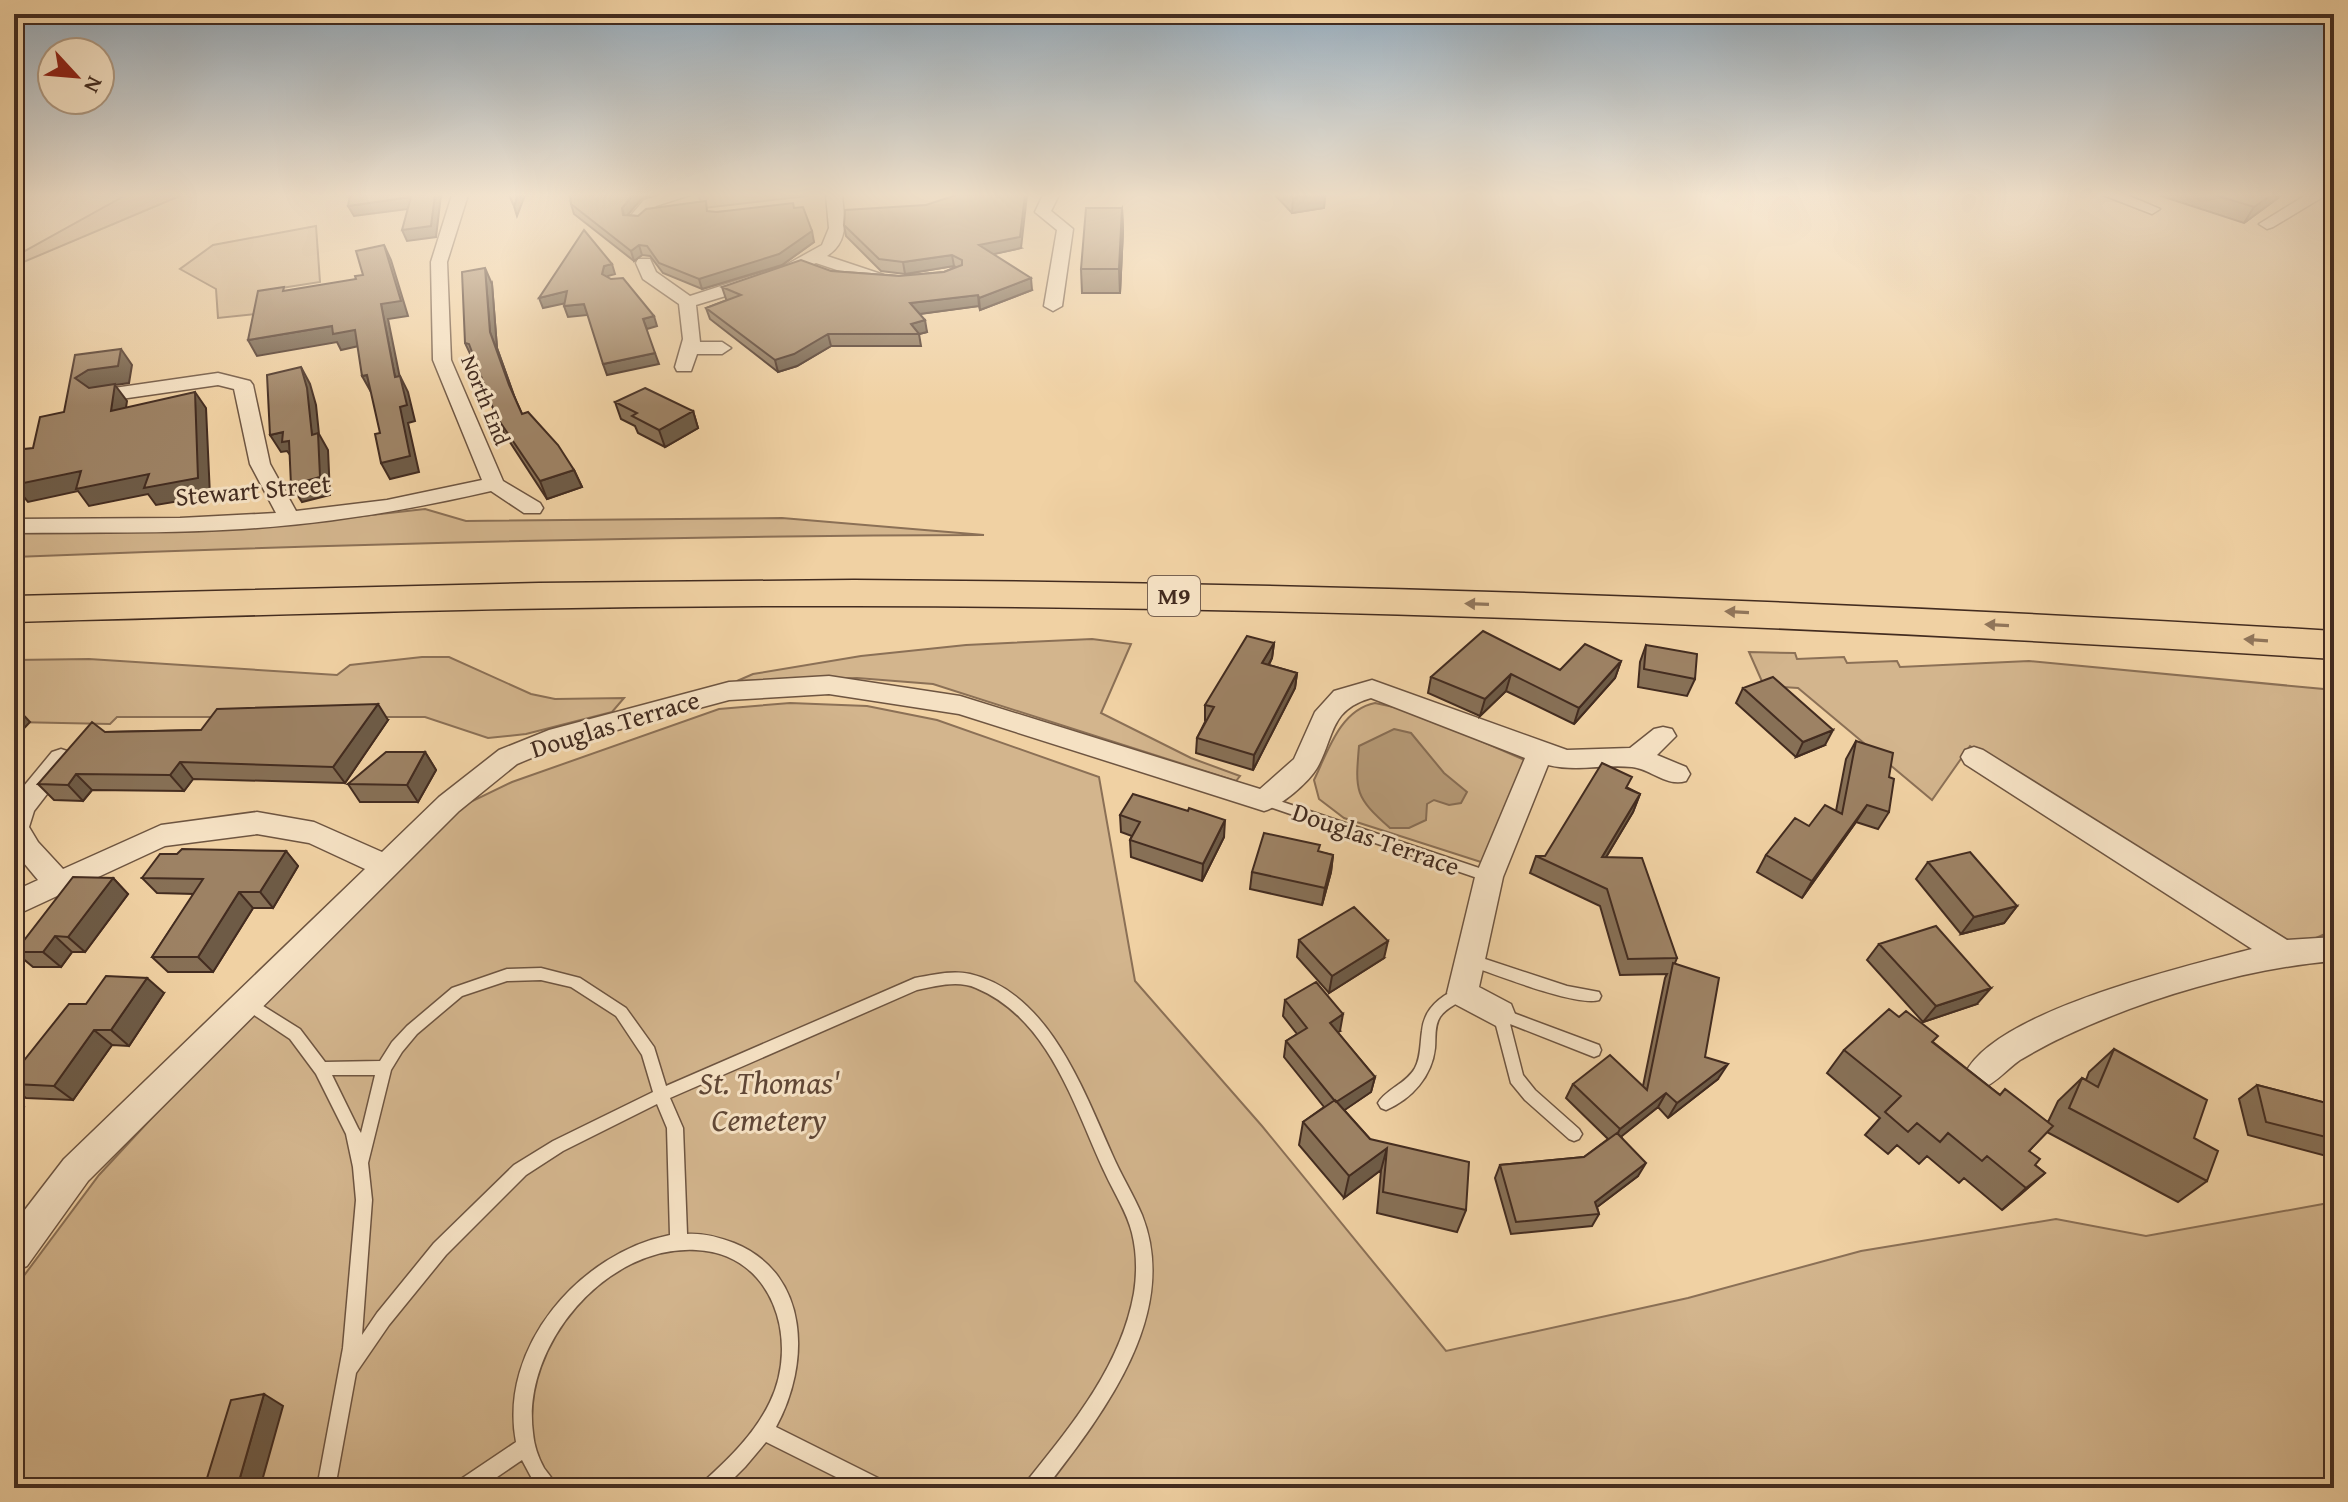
<svg xmlns="http://www.w3.org/2000/svg" width="2348" height="1502" font-family="'Gentium Book Plus',serif">
  <rect width="100%" height="100%" fill="#f0d1a3"/>
  <filter id="stains"><feTurbulence type="fractalNoise" baseFrequency=".0025" numOctaves="4"/><feColorMatrix values="0 0 0 0 .2 0 0 0 0 .09 0 0 0 0 .02 0 0 0 .5 -.17"/></filter>
  <radialGradient id="worn" r=".72"><stop offset=".6" stop-color="#630" stop-opacity="0"/><stop offset="1" stop-color="#630" stop-opacity=".3"/></radialGradient>
  <path fill="#d3b58d" stroke="#8b7056" stroke-width="2" d="M126,195h56l-168,71v-9z
    M698,195h118l-112,13z
    M316,226l4,56 -51,8 -13,24 -38,4 -2,-29 -36,-20 33,-24z
    M425,509l41,12 316,-3 202,17c-324,1 -647,9 -970,22v-27l250,-3z
    M1092,639l39,5 -30,69 90,45 49,18 -4,5 -303,-97 -76,-6 -120,3 16,-7 108,-18 105,-11z
    M1749,652l46,1 2,6 47,-2 3,6 50,-2 3,6 129,-6 305,29v240l-36,16 -328,-200 -38,54 -134,-112 -34,-2z
    M422,657h27l82,37 24,5 69,-1 -12,14 -86,22 -38,4 -63,-21h-308l-7,7 -96,-2v-62l75,-1 248,16 13,-10z
    M790,703l77,3 70,14 162,57 36,204 127,145 184,225 242,-53 173,-47 195,-32 90,17 188,-34v286h-2320v-199l85,-114 112,-121 249,-247 52,-25 207,-73z
    M1375,703l37,8 117,51 -45,101 -140,-45 -25,-19 -5,-19c14,-29 26,-70 61,-77z"/>
  <path fill="#b59976" stroke="#876d54" stroke-width="2" d="M1394,729l17,4 33,40 23,19 -6,11 -12,2 -15,-5 -7,4 -1,16 -17,8h-19c-35,-31 -35,-36 -31,-82z"/>
  <g fill="none" stroke-linecap="round" stroke-linejoin="round">
    <g stroke="#6e5541" stroke-width="3">
      <path id="lane" d="M1265,796l229,77 2,4 -2,4 -5,1 -228,-78 -2,-3 2,-3z
        M1470,954l97,32 32,6 2,4 -2,4c-23,7 -107,-27 -134,-36l-2,-4 2,-4z
        M541,968l39,10 46,30 28,39 12,39 249,-108c18,-3 36,-8 55,-4 78,18 113,115 142,180 9,21 21,40 30,61 39,99 -39,199 -96,273h-21l2,-7c45,-56 94,-115 107,-188 3,-19 3,-40 -2,-60 -5,-21 -18,-40 -27,-60 -31,-66 -55,-154 -129,-185 -18,-8 -40,-2 -59,2l-247,108 13,30 4,106c17,-1 31,3 47,9 77,31 76,122 42,184l108,54 2,7h-28l-92,-46 -21,25 -21,21h-22l2,-7c26,-23 51,-48 66,-79 30,-62 3,-149 -74,-152 -90,-5 -175,96 -163,183 1,12 5,24 11,35 5,7 10,12 13,20h-20l-15,-28 -41,28h-25l2,-7 58,-39c-18,-95 64,-189 154,-207l-3,-107 -10,-24 -94,47 -37,24 -80,80 -57,70 -33,48 -21,115h-18l26,-140 13,-148 -3,-33 -7,-33 -30,-60 -26,-35 -48,-32 -2,-4 2,-4 5,-2 5,2 48,30 25,33 55,-1 12,-19 15,-16 45,-38 55,-19zM541,980l30,7 45,29 26,39 11,37 -100,49 -39,24 -80,78 -57,70 -15,22 10,-135 -4,-37 23,-93 11,-18 15,-18 45,-38 45,-15zM332,1075h43l-14,58 -3,-5z
        M1462,987l5,2 2,4c-7,10 -22,13 -29,24 -6,9 -4,21 -5,31 -3,28 -23,51 -49,62l-5,-2 -3,-5c8,-14 28,-19 37,-35 6,-11 5,-24 7,-37 2,-23 19,-36 40,-44z
        M1500,1008l99,37 2,5 -2,5 -5,2 -84,-33 13,51 12,15 44,39 3,5 -3,5 -5,2 -5,-2 -44,-39 -14,-17 -18,-69 2,-4z"/>
    </g>
    <g stroke="#6e5541" stroke-width="3">
      <path id="street" d="M452,195h16l-21,67 4,98 52,121 37,22 3,5 -3,5h-16l-33,-22c-82,19 -165,33 -249,38 -76,5 -152,3 -228,4v-14l166,-1 96,-5 -26,-49 -16,-75 -16,-4 -118,17 -10,-6 10,-6 118,-17 32,8 3,4 17,79 26,47 91,-11 95,-20 -49,-120 -2,-98z
        M662,195h28l-34,11 -15,17h-12l-2,-3 17,-20z
        M826,195h16c2,24 8,46 -15,61l57,19 18,2 3,4 -3,4h-20l-66,-22 -41,18 -79,24 4,37h22l9,6 -9,6h-25l-6,17h-14l-2,-4 8,-28 -4,-35 -36,-25 -7,-16 2,-4h12l6,13 34,24 96,-31 36,-20 7,-17z
        M1043,195h16l-8,16 22,18 -11,77 -9,5 -9,-5 13,-76 -22,-18z
        M2103,195h24l33,14 -8,5z
        M2306,195h20l-53,32 -6,2 -8,-5z
        M829,676l131,20 300,93 34,-30 21,-47 19,-21 38,-11 195,70 63,-2 24,-19 9,-2 9,2 4,7 -19,19 29,12 4,7 -4,7c-20,6 -35,-12 -54,-14 -29,-3 -55,5 -84,-2l-45,112 -24,110 32,17 4,10 -4,10 -11,4 -49,-26 -4,-9 28,-116 50,-119 -154,-60c-42,12 -36,38 -54,70 -9,15 -36,38 -53,43l-305,-97 -130,-20 -100,6 -164,44 -48,20 -58,47 -371,370 -61,85 -13,5v-47l50,-65 301,-290 -56,-26 -52,-9 -92,12 -151,70v-25l24,-11 -24,-29v-53l38,-46 9,-3 9,3 4,7 -40,52 -5,16 9,15 25,27 98,-44 96,-13 57,10 68,30 57,-55 60,-47 50,-20 180,-48z
        M1974,747l9,3 304,190 47,-3v24c-87,7 -191,38 -271,76 -14,6 -29,15 -43,23 -14,10 -23,22 -39,29l-11,-5 -5,-10c29,-63 222,-108 287,-125l-287,-185 -4,-7 4,-7z"/>
    </g>
    <g stroke="#432c20" stroke-width="3">
      <path id="highway" d="M854,580c494,3 987,21 1480,51v28c-493,-32 -986,-52 -1480,-53 -280,-1 -560,8 -840,16v-26l525,-13z"/>
    </g>
    <use href="#lane" fill="#f5e1c3" fill-rule="evenodd"/>
    <use href="#street" fill="#f5e1c3" fill-rule="evenodd"/>
    <use href="#highway" fill="#f0d1a3" fill-rule="evenodd"/>
  </g>
  <path fill="#877056" stroke="#432c20" stroke-width="2" d="M570,195h81l-9,3 -15,17 11,1 156,-8 20,34 -32,23 -80,24 -39,-16 -13,-17 -8,-1 -8,6 -60,-47 -3,-10z
    M1275,195h50l-1,13 -32,5z
    M2158,195h124l-38,28z
    M926,205l95,43 -28,6 39,36 -52,20 -1,-4 -59,8 7,18 -8,2 2,12h-90l-34,20 -19,6 -68,-53 -4,-11 21,-8 -1,-1 -4,-12 109,-16 68,5 45,-4 12,-5 -2,-1 -49,8 -24,-3 -35,-35 -2,-11z
    M1122,208l1,23 -3,62h-38l-1,-24z
    M492,284l5,64 17,48 8,18 52,56 8,17 -35,12 -43,-66 -8,-17 -21,-56h-2l-8,-17z
    M615,402l78,9 5,17 -33,19 -27,-14 -3,-7 -14,-7z
    M1274,643l-2,15 -3,7 28,8 -2,15 -42,82 -57,-17 1,-15 9,-18h-1v-15z
    M1646,645l49,34 -8,17 -49,-9 2,-25z
    M1621,661l-6,17 -41,46 -68,-33 -26,25 -52,-23 3,-16 129,-7z
    M1743,688l82,57 -29,12 -60,-54z
    M388,720l-43,63 -152,-4 -9,12 -92,-1 -9,11 -29,-1 -16,-16 67,-52 96,-2z
    M1856,741l33,36v35l-11,17 -22,-7 -54,76 -45,-26 9,-17 43,-29 27,-15 10,-52z
    M425,752l11,18 -18,32h-58l-12,-18z
    M1628,788l12,6 -7,18 -27,45 71,101 -2,5 30,94 13,22 -50,39 -10,-11 -37,29 17,40 -41,31 2,7 -7,12 -81,8 -16,-56 5,-13 84,-8 24,-18 -42,-41 7,-14 70,2 22,-108 2,-4 -47,1 -20,-69 -70,-33 6,-17h9z
    M1188,811l36,26 -22,44 -71,-24 -1,-17 2,-4 -11,-4 -1,-17z
    M286,851l12,15 -25,42h-20l-40,64h-45l-16,-15 42,-63 -37,-1 -15,-15z
    M1319,852l14,3 -2,17 -9,33 -72,-16 2,-17z
    M1928,862l89,44 -13,17 -43,11 -45,-55z
    M113,878l15,16 -43,58h-13l-11,15h-28l-18,-15z
    M1299,940l85,18 -55,35 -32,-36z
    M1879,944l98,60 -54,18 -56,-62z
    M164,993l-35,53 -17,-1 -39,55 -47,-2 -12,-9v-16l72,-69z
    M1285,1000l55,31 -3,1 38,45 -4,15 -27,18 26,29 96,71 -9,22 -80,-19 4,-43 -37,28 -45,-53 4,-23 21,-15 -40,-50 2,-16 11,-7 -14,-18z
    M1933,1042l67,53 48,27 10,-21 24,-23 4,2 3,-8 25,-23 80,89 13,43 -29,21 -131,-70 -18,19 6,14 10,8 -43,37 -38,-32 -5,5 -32,-27 -8,8 -22,-19 -9,9 -23,-19 15,-17 -53,-45 17,-23z
    M2257,1085l77,20v53l-86,-23 -9,-36z"/>
  <path fill="#6e5b46" stroke="#432c20" stroke-width="2" d="M435,195h6l-5,42 -29,4 -5,-11z
    M518,195h7l-8,21 -3,-10z
    M633,195h18l-9,3 -17,20 -3,-10z
    M1025,195h2l-6,53 -40,9 -2,-12z
    M1309,195h16l-1,13 -32,5 1,-15z
    M2271,195h11l-38,28 10,-16z
    M411,197l5,11 -62,8 -6,-10z
    M1122,208l1,23 -3,62 -1,-24z
    M812,231l2,11 -32,23 -80,24 -3,-10z
    M384,245l7,15 17,56 -20,3 15,74 -8,-16 -14,-73z
    M639,245l3,10 -8,6 -3,-10z
    M952,255l2,11 -49,8 -2,-12z
    M612,264l3,10 -7,2 -2,9 -4,-11 2,-8z
    M485,268l7,16 5,64 19,53 -26,-69z
    M1031,278l1,12 -52,20 -1,-12z
    M567,291l4,11 -28,6 -4,-10z
    M978,295l1,11 -67,9 -2,-12z
    M584,304l4,11 -20,2 -4,-11z
    M654,316l3,10 -10,3 -4,-10z
    M925,320l2,12 -8,2 -8,-10z
    M332,326l23,4 8,15 -22,5 -4,-8 -80,14 -9,-16z
    M828,334l3,12 -34,20 -19,6 -3,-12z
    M121,349l11,16 -3,18 -14,2 12,16 -4,27 -12,-17 -24,-16 -12,-17z
    M655,353l4,11 -52,11 -4,-11z
    M301,367l9,17 6,21 3,29 9,16 2,45 -28,7 -11,-17 21,-50z
    M367,375l4,17 -9,-16z
    M400,376l8,16 7,29 -7,2 11,49 -29,7 -9,-16 19,-56z
    M195,392l11,16 4,88 -54,9 -8,-11 -59,12 -11,-15 -50,11 -14,-17z
    M693,411l5,17 -33,19 -6,-17z
    M283,432l6,9 4,18 -6,-8 -6,1 -11,-17z
    M574,470l8,17 -35,12 -7,-18z
    M1274,643l-2,15 -11,20 1,-15z
    M1621,661l-6,17 -41,46 5,-16z
    M1297,673l-2,15 -42,82 1,-15z
    M1511,674l-5,17 -26,25 5,-17z
    M378,704l10,16 -43,63 -12,-16z
    M15,706l15,16 -16,17v-32z
    M1833,730l-8,15 -29,12 7,-15z
    M425,752l11,18 -18,32 -11,-17z
    M180,762l13,17 -9,12 -14,-16z
    M76,774l16,16 -9,11 -15,-16z
    M1640,794l-7,18 -37,62 6,-17z
    M1867,805l-11,17 -54,76 10,-17z
    M1225,820l-1,17 -22,44 1,-17z
    M286,851l12,15 -25,42 -13,-16z
    M1333,855l-2,17 -9,33 3,-17z
    M113,878l15,16 -43,58 -17,-15z
    M239,892l14,16 -40,64 -15,-15z
    M2017,906l-13,17 -43,11 13,-17z
    M55,936l17,16 -11,15 -18,-15z
    M1388,941l-4,17 -55,35 3,-17z
    M14,952l9,7 -9,13z
    M147,978l17,15 -35,53 -18,-16z
    M1991,988l-14,16 -54,18 13,-16z
    M1343,1014l-3,17 -13,8 3,-16z
    M94,1030l18,15 -39,55 -19,-14z
    M1728,1064l-10,15 -50,39 9,-15z
    M1375,1077l-4,15 -38,26 2,-16z
    M1666,1093l-8,14 -46,37 8,-15z
    M14,1100l10,7 -10,13z
    M1387,1148l-6,22 -37,28 5,-22z
    M1646,1163l-8,13 -50,38 7,-12z
    M2045,1173l-25,22 -18,15 24,-22z
    M264,1394l19,12 -23,82h-23z"/>
  <path fill="#9d8264" stroke="#432c20" stroke-width="2" d="M350,195h85l-4,31 -29,4 9,-33 -63,9z
    M509,195h9l-4,11z
    M570,195h63l-11,13 1,7 15,1 8,-7 60,-8 1,10 10,1 76,-9 1,5 9,-1 9,24 -33,23 -80,25 -40,-16 -12,-17 -8,-1 -8,6 -60,-47z
    M956,195h69l-5,42 -41,8 52,33 -52,20 -1,-3 -68,8 15,17 -14,4 8,10h-91l-34,20 -19,6 -69,-52 35,-13 -19,-8 79,-27 30,11 68,5 45,-4 18,-7v-5l-10,-5 -49,7 -24,-3 -35,-34 1,-15 81,-5z
    M1290,195h19l-16,3z
    M2215,195h56l-17,12z
    M1086,208h36l-3,61h-38z
    M584,230l28,34 -8,2 -2,8 9,5 12,-1 31,38 -11,3 12,34 -52,11 -19,-60 -20,2 3,-15 -28,7z
    M384,245l17,56 -20,3 14,73 5,-1 7,29 -7,2 10,49 -29,7 -6,-29 5,-1 -13,-58 -5,1 -7,-46 -22,4 -1,-8 -84,14 10,-49 26,-4 -1,4 73,-12 -1,-3 8,-1 -7,-24z
    M485,268l5,64 19,53 13,29 6,-2 30,33 16,25 -34,11 -44,-65 -27,-72 -4,-1 -3,-71z
    M121,349l-3,17 -30,4 -13,8 14,10 26,-4 -4,27 84,-19 3,86 -54,10 5,-14 -73,15 5,-18 -67,14 10,-36 9,-1 7,-31 24,-5 11,-57z
    M301,367l6,21 5,47 6,-2 2,44 -29,8 -2,-44 -7,1 1,-10 -13,3 -3,-60z
    M645,388l48,23 -34,19 -27,-14 5,-3 -22,-11z
    M1483,631l77,39 25,-26 36,17 -42,47 -68,-34 -26,25 -54,-22z
    M1247,636l27,7 -12,20 35,10 -43,82 -57,-17 17,-31 -9,-2z
    M1646,645l51,9 -2,25 -51,-10z
    M1773,677l60,53 -30,12 -60,-54z
    M378,704l-45,63 -153,-5 -10,13 -94,-1 -8,11 -30,-1 54,-62 13,10 96,-2 16,-21z
    M1856,741l37,12 -4,24 5,2 -5,33 -22,-7 -55,76 -46,-26 29,-37 14,8 16,-21 17,9z
    M386,752h39l-18,33 -59,-1z
    M1602,763l30,14 -6,11 14,6 -38,63 40,1 35,100 -49,1 -21,-70 -71,-33h9z
    M1133,794l55,17 1,-3 36,12 -22,44 -73,-24 10,-18 -20,-7z
    M1264,833l56,12 -2,6 15,4 -8,33 -73,-16z
    M182,849l104,2 -26,41h-21l-41,65h-46l51,-78 -61,-1 18,-24h17z
    M1970,852l47,54 -43,11 -46,-55z
    M73,877l40,1 -45,59 -13,-1 -12,16h-28z
    M1354,907l34,34 -56,35 -33,-36z
    M1936,926l55,62 -55,18 -57,-62z
    M1673,963l46,15 -14,79 23,7 -51,39 -11,-10 -46,36 -47,-45 37,-29 37,35z
    M106,976l41,2 -36,52h-17l-40,56 -40,-2v-11l55,-69h17z
    M1316,982l27,32 -13,9 45,54 -39,25 -2,-2 -48,-59 21,-13 -22,-28z
    M1889,1009l10,8 7,-6 32,25 -6,6 68,53 5,-6 48,37 -24,25 11,8 -5,6 10,8 -19,15 -39,-32 -5,5 -34,-28 -8,9 -23,-19 -9,9 -23,-20 16,-16 -57,-46z
    M2114,1049l93,51 -13,38 24,13 -11,30 -138,-73 13,-30 16,9z
    M2257,1085l77,20v34l-68,-17z
    M1335,1100l35,39 99,23 -3,48 -83,-18 4,-44 -38,28 -46,-54z
    M1617,1133l29,30 -51,39 4,12 -83,8 -16,-57 84,-8z
    M264,1394l-27,94h-33l27,-88z"/>
  <defs><path id="oneway-solid" d="M-6-.8H1V-3.2L6.5 0L1 3.2V.8H-6Z" transform="scale(2)"/></defs>
  <g fill="#91765b">
    <use href="#oneway-solid" transform="translate(1477 604) rotate(-178)"/>
    <use href="#oneway-solid" transform="translate(1737 612) rotate(-177)"/>
    <use href="#oneway-solid" transform="translate(1997 625) rotate(-177)"/>
    <use href="#oneway-solid" transform="translate(2256 640) rotate(-176)"/>
  </g>
  <linearGradient id="sky" x2="0" y2="1"><stop stop-color="#93a9ba"/><stop offset="0.48" stop-color="#f8ead6"/><stop offset="1" stop-color="#f8ead6" stop-opacity="0"/></linearGradient>
  <rect width="2348" height="406" fill="url(#sky)"/>
  <g text-anchor="middle" stroke-width="6" stroke-linejoin="round" paint-order="stroke">
    <g font-size="22" fill="#432c20" stroke="#f5e1c3">
      <text transform="translate(486 400) rotate(68)" y="8">North End</text>
    </g>
    <rect fill="#f5e1c3" stroke="#786251" stroke-width="2" x="1148" y="576" width="52" height="40" rx="6"/>
    <g font-size="24" font-weight="bold" fill="#432c20">
      <text x="1174" y="604">M9</text>
    </g>
    <g font-size="26" fill="#432c20" stroke="#f5e1c3">
      <text transform="translate(253 490) rotate(-5)" y="9">Stewart Street</text>
      <text transform="translate(615 724) rotate(-17)" y="9">Douglas Terrace</text>
      <text transform="translate(1376 839) rotate(19)" y="9">Douglas Terrace</text>
    </g>
    <g font-size="32" font-style="italic" fill="#604736" stroke="#f5e1c3">
      <text x="769" y="1094">St. Thomas'<tspan x="769" dy="37">Cemetery</tspan></text>
    </g>
  </g>
  <rect width="2348" height="1502" fill="none" stroke="#f0d1a3" stroke-width="48"/>
  <rect x="16" y="16" width="2316" height="1470" fill="none" stroke="#432c20" stroke-width="4"/>
  <rect x="24" y="24" width="2300" height="1454" fill="none" stroke="#432c20" stroke-width="2"/>
  <g transform="translate(76 76) rotate(116)"><circle r="38" fill="#f5e1c3" stroke="#ae9982" stroke-width="2"/>
  <path d="M0-6L14 30L0 20L-14 30Z" fill="#8f2418"/>
  <text y="-12" font-size="22" font-weight="bold" text-anchor="middle" fill="#432c20">N</text>
  </g>
  <rect width="100%" height="100%" filter="url(#stains)"/>
  <rect width="100%" height="100%" fill="url(#worn)"/>
</svg>
